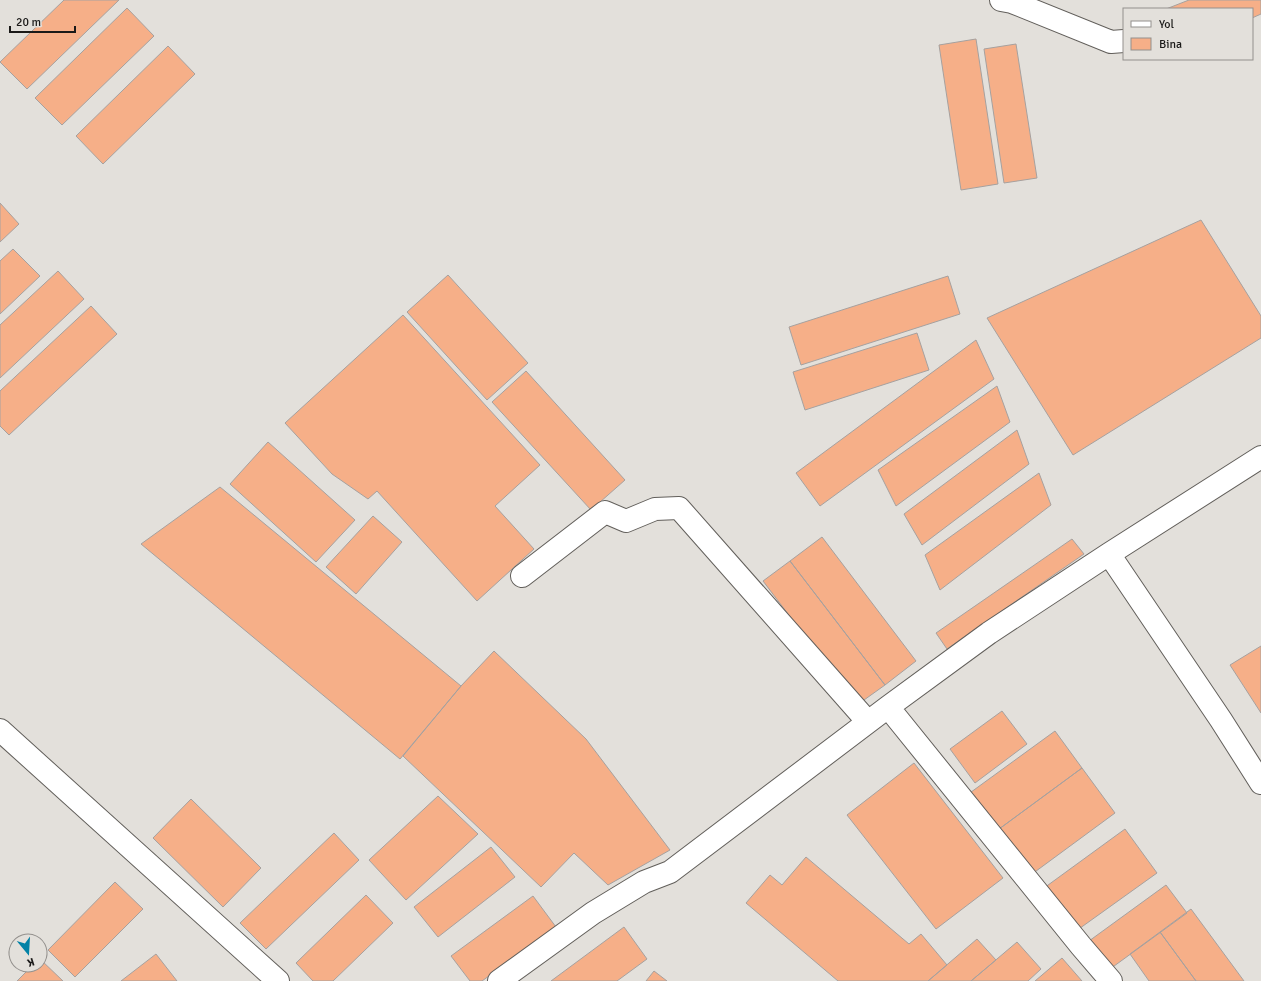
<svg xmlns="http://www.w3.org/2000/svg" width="1261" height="981" font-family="Signika,sans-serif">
  <rect width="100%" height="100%" fill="#e3e0db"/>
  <path fill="#f6af88" stroke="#a6a19f" d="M64,0h55l-92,89 -27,-27z
    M1189,0h72v14l-9,4v-9h-86z
    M127,8l27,28 -92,89 -27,-27z
    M976,39l22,145 -37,6 -22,-145z
    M1016,44l21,134 -33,5 -20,-134z
    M168,46l27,28 -92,90 -27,-28z
    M0,203l19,21 -19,18z
    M1201,220l60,96v22l-188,117 -86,-137z
    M13,249l27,27 -40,38v-53z
    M58,271l26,28 -84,79v-53z
    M448,275l80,88 -41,37 -80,-88z
    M948,276l12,38 -159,51 -12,-38z
    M91,306l26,28 -108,101 -9,-9v-35z
    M403,315l137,150 -45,41 39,43 -57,52 -100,-110 -9,8 -36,-25 -47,-51z
    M917,333l12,37 -124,40 -12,-38z
    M976,340l18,39 -174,127 -24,-33z
    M526,371l99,109 -34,30 -99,-108z
    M997,386l13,36 -114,84 -18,-36z
    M1017,430l12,34 -107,81 -18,-31z
    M268,442l87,78 -39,42 -86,-78z
    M1039,473l12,32 -111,85 -15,-35z
    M220,487l241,199 -61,73 -259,-215z
    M373,516l29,26 -46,52 -30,-27z
    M822,537l94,124 -31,24 -95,-124z
    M1072,539l12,15 -137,95 -11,-16z
    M790,561l95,124 -28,20 -94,-124z
    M1261,646v67l-31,-48z
    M494,651l92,88 84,111 -62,35 -34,-32 -33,34 -138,-131 58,-70z
    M1002,711l25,33 -52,39 -25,-34z
    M1055,731l27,37 -87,64 -28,-37z
    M914,763l89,115 -67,51 -89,-114z
    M1082,768l33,45 -87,64 -33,-45z
    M438,796l40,38 -72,66 -37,-40z
    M191,799l70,69 -38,39 -70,-69z
    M1125,829l32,44 -81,58 -32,-43z
    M334,833l25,27 -93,89 -26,-26z
    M491,847l24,30 -77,60 -24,-30z
    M806,857l103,87 12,-10 26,31 -19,16h-90l-92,-78 24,-28 12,10z
    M115,882l28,27 -68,68 -27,-27z
    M1166,885l21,28 -77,56 -21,-28z
    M366,895l27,28 -60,58h-20l-17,-18z
    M533,896l23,31 -74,54h-12l-19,-25z
    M1191,909l53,72h-48l-36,-49z
    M624,927l23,32 -30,22h-66z
    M1160,932l36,49h-47l-19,-27z
    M977,939l19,21 -25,21h-43z
    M1017,942l24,27 -13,12h-57z
    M156,954l21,27h-56z
    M1062,958l20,23h-47z
    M40,959l23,22h-46l16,-16h7z
    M654,971l13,10h-21z"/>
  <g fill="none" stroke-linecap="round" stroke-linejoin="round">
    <g stroke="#625f5b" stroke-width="24">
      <path id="minor" d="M1001,0l11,2 99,40 13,-1
        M1109,554l112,166 40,63
        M522,576l83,-64 21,9 29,-12 24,-1 189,214
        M888,707l193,239 30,35
        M0,730l278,251
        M499,981l94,-68 51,-31 26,-10 218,-165 101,-74 120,-79 152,-97"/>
    </g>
    <use href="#minor" stroke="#fff" stroke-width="22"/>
  </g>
  <rect x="1123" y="8" width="130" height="52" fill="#e3e0db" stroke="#93908d"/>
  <rect x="1131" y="21" width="20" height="6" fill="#ffffff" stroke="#93908d"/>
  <text x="1159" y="28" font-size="12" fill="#1a1918">Yol</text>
  <rect x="1131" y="38" width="20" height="12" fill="#f6af88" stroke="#93908d"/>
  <text x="1159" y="48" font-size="12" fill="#1a1918">Bina</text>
  <g transform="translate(28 953) rotate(162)"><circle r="19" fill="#e3e0db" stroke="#93908d"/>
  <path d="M0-3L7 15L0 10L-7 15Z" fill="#0282a6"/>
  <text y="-6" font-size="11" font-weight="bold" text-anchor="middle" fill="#1a1918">K</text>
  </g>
  <path d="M10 26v6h65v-6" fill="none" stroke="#1a1918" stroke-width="2"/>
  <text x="16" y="26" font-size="12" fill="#1a1918" stroke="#e3e0db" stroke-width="3" paint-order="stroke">20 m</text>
</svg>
